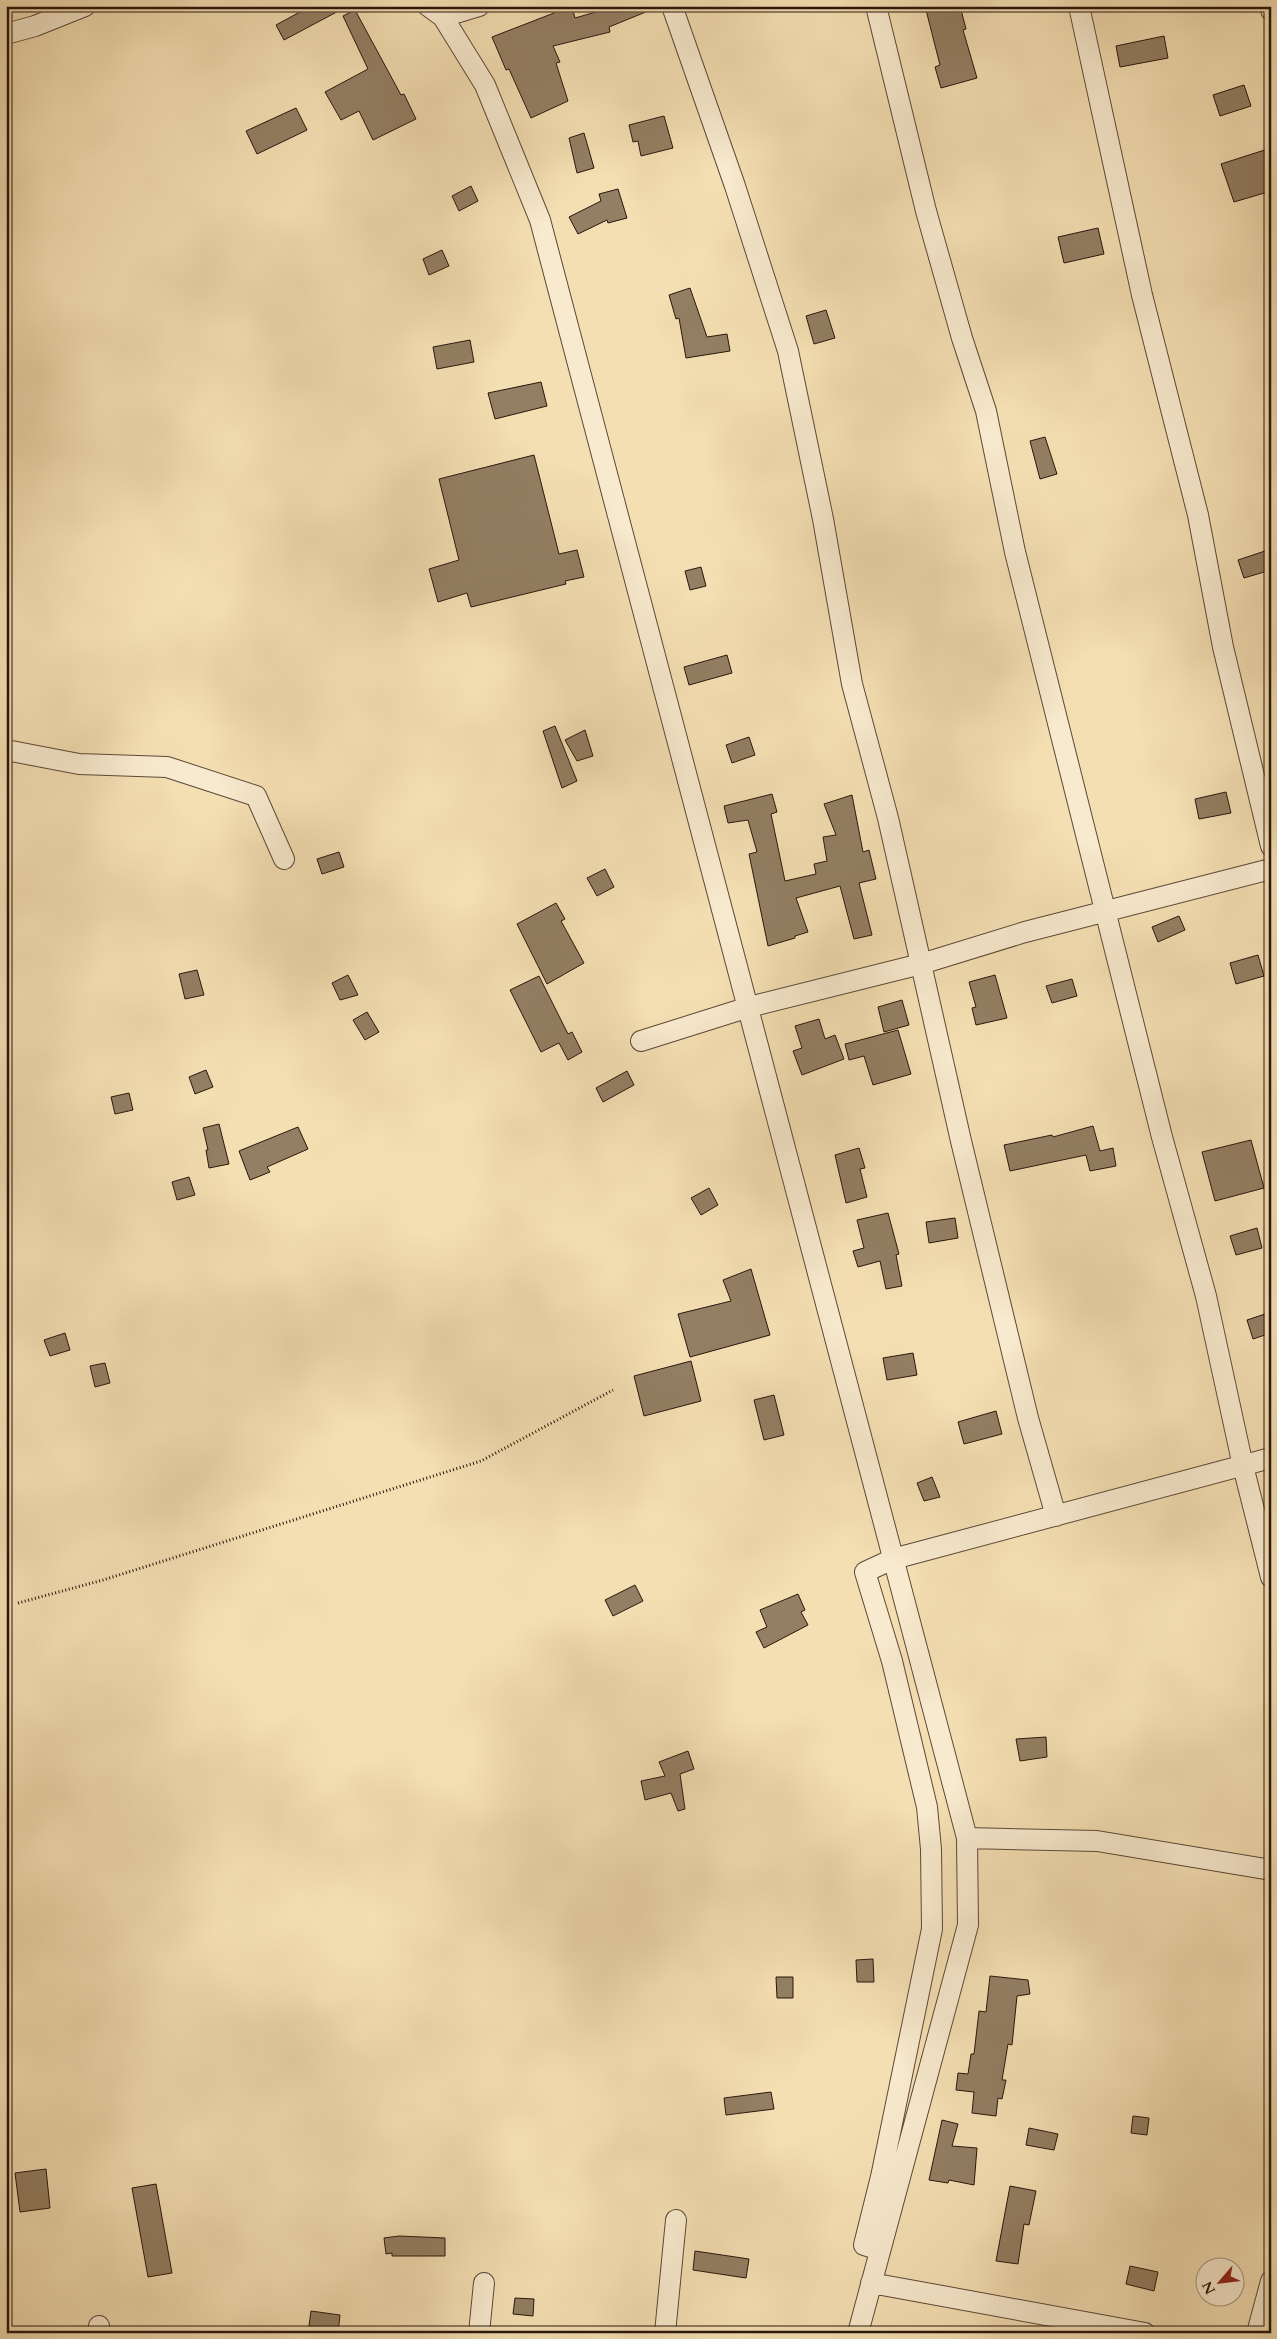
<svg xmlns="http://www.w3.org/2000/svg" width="1277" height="2339" font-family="Cardo,serif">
  <rect width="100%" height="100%" fill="#f4dfb3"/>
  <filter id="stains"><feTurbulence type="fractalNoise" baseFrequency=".004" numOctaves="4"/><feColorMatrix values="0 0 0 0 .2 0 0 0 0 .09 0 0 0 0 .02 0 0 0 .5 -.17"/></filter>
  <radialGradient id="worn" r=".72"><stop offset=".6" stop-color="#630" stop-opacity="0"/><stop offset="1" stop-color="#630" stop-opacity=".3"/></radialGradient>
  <path fill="#937f63" stroke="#29160d" d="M311,6h37l-64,34 -8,-15z
    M617,6l41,1 -49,20 1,5 -57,14 7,16 -4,1 12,38 -37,17 -22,-49 -3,1 -14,-33 62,-24v-2l18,-4 3,11z
    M925,6h35l6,23 -3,1 14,48 -36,10 -6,-21 5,-2z
    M355,10l46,85 3,-1 12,25 -43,21 -14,-29 -18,9 -16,-28 43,-23 -25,-53z
    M1164,36l4,22 -48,9 -4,-21z
    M1244,85l7,21 -31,10 -7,-21z
    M296,108l11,22 -50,24 -11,-23z
    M664,116l9,32 -32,8 -3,-15 -5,1 -4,-17z
    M584,133l10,35 -17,5 -8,-35z
    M1271,148v43l-37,11 -13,-38z
    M471,186l7,15 -19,10 -7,-15z
    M618,189l9,29 -19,5 -1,-3 -29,14 -9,-17 32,-16 -2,-7z
    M1098,228l6,26 -40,9 -6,-26z
    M442,250l7,16 -20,9 -6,-16z
    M690,288l17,49 20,-3 3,17 -44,7 -7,-40 -3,1 -7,-24z
    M826,310l9,28 -21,6 -8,-28z
    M470,340l4,22 -37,7 -4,-22z
    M541,382l6,24 -52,13 -7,-26z
    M1045,437l12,37 -17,5 -10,-38z
    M534,455l25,99 18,-4 7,27 -19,4 1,3 -95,23 -4,-14 -29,9 -9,-33 30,-9 -20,-81z
    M1271,549v21l-27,8 -6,-18z
    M701,567l5,19 -16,4 -5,-19z
    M727,655l5,18 -43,12 -5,-18z
    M555,726l22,55 -15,7 -19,-57z
    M585,730l8,26 -16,5 -12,-21z
    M749,737l6,18 -23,8 -6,-18z
    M1226,792l5,21 -32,6 -4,-20z
    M772,794l5,18 -6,2 14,67 31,-7 -2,-10 13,-3 -4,-24 13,-2 -12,-31 28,-9 11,57 6,-2 7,29 -17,4 13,52 -18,4 -14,-53 -44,12 12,34 -13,4v2l-27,8 -19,-92 8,-2 -9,-32 -20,3 -4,-17z
    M339,852l5,15 -22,7 -5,-15z
    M605,869l9,18 -17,9 -10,-18z
    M556,903l9,16 -4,2 23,42 -37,21 -30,-60z
    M1179,916l6,14 -27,12 -6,-15z
    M1258,955l6,21 -28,8 -6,-21z
    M197,970l7,25 -19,4 -6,-25z
    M348,975l10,20 -18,5 -8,-17z
    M995,975l12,43 -31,7 -4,-17 4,-1 -7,-25z
    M539,976l29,58 4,-2 10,20 -14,8 -9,-17 -18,9 -31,-62z
    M1072,979l5,17 -25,7 -6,-17z
    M902,1000l7,25 -25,7 -6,-25z
    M367,1012l12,20 -14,8 -12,-20z
    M819,1019l6,20 10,-4 9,24 -42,16 -9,-24 9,-3 -7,-22z
    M898,1030l13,44 -38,11 -9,-29 -15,4 -4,-16z
    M206,1070l7,17 -18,7 -6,-17z
    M627,1071l7,14 -31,17 -7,-14z
    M129,1093l4,17 -18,4 -4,-17z
    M219,1124l10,40 -20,4 -3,-18h2l-5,-22z
    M1093,1126l7,25 13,-3 3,18 -26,5 -4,-16 -76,16 -6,-26 48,-10 1,2z
    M298,1127l10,22 -41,18 3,5 -20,8 -11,-29z
    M1251,1140l13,48 -49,13 -13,-49z
    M859,1148l6,20 -5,1 7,28 -21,6 -11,-48z
    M189,1177l6,18 -18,5 -5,-18z
    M709,1188l9,17 -17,10 -10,-17z
    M888,1213l11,41 -3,1 6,31 -16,3 -6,-28 -22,6 -5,-16 11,-3 -7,-28z
    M955,1218l3,20 -29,5 -3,-21z
    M1257,1228l5,20 -26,7 -6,-19z
    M751,1269l19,66 -80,22 -12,-43 53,-13 -8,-21z
    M1271,1312v21l-18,6 -6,-19z
    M65,1333l5,17 -20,6 -6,-16z
    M913,1353l4,22 -30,5 -4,-22z
    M691,1361l10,40 -57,15 -10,-40z
    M105,1363l5,20 -15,4 -5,-21z
    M774,1395l10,40 -20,5 -10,-40z
    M996,1411l6,23 -38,10 -6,-22z
    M932,1477l8,20 -16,4 -7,-18z
    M635,1585l8,16 -30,15 -8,-16z
    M798,1594l7,16 -4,2 7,13 -44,23 -8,-16 11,-5 -7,-17z
    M1046,1737l1,20 -27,4 -4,-22z
    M688,1751l6,18 -14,5 5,35 -7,2 -7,-18 -26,7 -4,-19 24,-5 -6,-14z
    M873,1959l1,23h-17l-1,-22z
    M990,1976l38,4 2,14 -13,2 -5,49 -4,-1 -6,36h4l-4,19 -4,-1 -2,18 -24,-3 2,-21 -18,-2 2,-17 10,1 3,-20h3l5,-43 7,1z
    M776,1977h17v21h-16z
    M771,2092l3,17 -48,6 -2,-17z
    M1133,2116l16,2 -2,17 -16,-2z
    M942,2120l16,4 -6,22 25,2 -3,37 -25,-5 -1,3 -19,-3z
    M1029,2128l29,6 -4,16 -28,-5z
    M46,2169l4,39 -30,4 -5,-39z
    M156,2184l16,89 -24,4 -16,-89z
    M1010,2186l26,5 -7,34 -5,-1 -6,40 -22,-3z
    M399,2236l46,2v18h-53v-3l-6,1 -2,-16z
    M695,2251l54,8 -3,19 -53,-8z
    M1130,2266l28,6 -4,19 -28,-7z
    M515,2298l19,1 -1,17 -20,-2z
    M311,2311l29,4 -2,18h-30z"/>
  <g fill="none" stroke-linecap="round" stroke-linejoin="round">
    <g stroke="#5c4836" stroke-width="22">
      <path id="minor" d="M428,6l15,11 42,68 55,135 427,1618 1,87 -110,408
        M672,6l63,180 53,165 35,168 29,165 36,134 73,323 67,277 28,98
        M876,6l50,205 36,127 24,73 29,141 147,585 44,159 37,170 28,111
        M1079,6l63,289 56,220 25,132 48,199
        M1270,6l1,4
        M443,17l36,-11
        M6,34l29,-8 50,-20
        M6,750l73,14 88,3 89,29 28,63
        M641,1041l108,-34 172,-43 104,-32 246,-63
        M967,1838l130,3 174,29
        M880,2250l-16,-5 17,-68 51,-248 -1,-80 -4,-42 -35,-146 -27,-89 28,-13 378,-101
        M871,2283l274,50
        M98,2333l1,-7
        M479,2333l5,-50
        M665,2333l11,-113
        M1257,2333l14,-52"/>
    </g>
    <path stroke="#29160d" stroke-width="3" stroke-dasharray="1 2.5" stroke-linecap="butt" d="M18,1603l85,-23 378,-119 132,-71"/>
    <use href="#minor" stroke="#f8eace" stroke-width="20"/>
  </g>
  <rect width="1277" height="2339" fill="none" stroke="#f4dfb3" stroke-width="25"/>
  <rect x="8" y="8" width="1262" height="2324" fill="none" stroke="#29160d" stroke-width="2.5"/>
  <rect x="12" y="12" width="1252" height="2314" fill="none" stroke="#29160d"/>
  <g transform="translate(1220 2282) rotate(242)"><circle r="24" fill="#f8eace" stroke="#a59581"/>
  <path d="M0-4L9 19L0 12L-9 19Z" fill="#8f2418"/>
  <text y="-8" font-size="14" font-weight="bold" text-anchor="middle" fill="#29160d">N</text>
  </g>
  <rect width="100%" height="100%" filter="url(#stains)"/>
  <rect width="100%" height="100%" fill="url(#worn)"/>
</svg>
